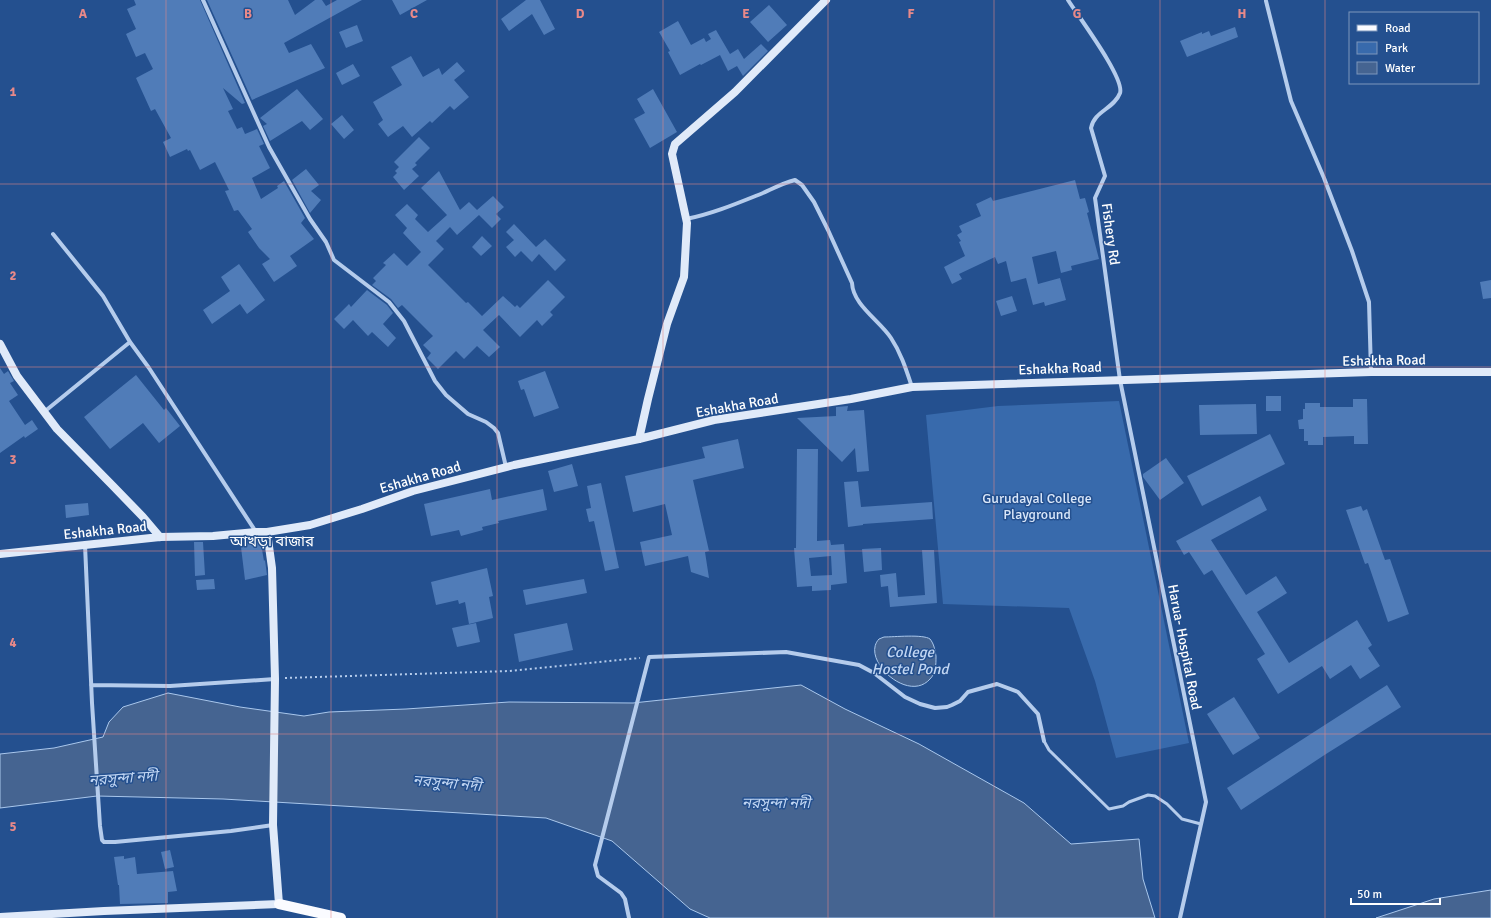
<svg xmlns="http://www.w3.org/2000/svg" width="1491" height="918" font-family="Signika,'Noto Sans Bengali',sans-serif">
  <rect width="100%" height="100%" fill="#24508f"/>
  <path fill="#386aac" d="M1119,401l70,342 -73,15 -21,-77 -26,-73 -126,-4 -17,-189 72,-9z"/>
  <path fill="#456491" stroke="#a9c7ec" d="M884,637c10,0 39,-3 46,2 4,5 5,11 6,17 0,9 0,17 -6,23 -22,25 -70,-20 -51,-40z
    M801,685l44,24 74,35 105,59 47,41 68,-5 4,40 12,39h-445l-20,-9 -78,-68 -66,-23 -323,-19 -126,-3 -97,12v-54l54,-6 49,-11 6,-15 14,-15 45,-14 72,14 64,9 25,-4 77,-3 103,-7 124,1z
    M1491,890v28h-115l58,-19z"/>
  <path fill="#507cb8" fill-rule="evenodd" d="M134,0h66l45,103 -3,1 -19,-16 10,21 -5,2 9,18 5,-2 3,7 12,-5 7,15 -5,2 11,22 -18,10 9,21 17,-11 -1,-2 7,-5 21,37 -4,5 13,16 -24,17 7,10 -23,16 -12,-18 8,-5 -11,-11 -11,-16 4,-3 -14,-19 -4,1 -9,-20 4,-1 -14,-28 -15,8 -10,-20 -2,1 -1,-2 -17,8 -7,-15 8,-4 -16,-29 -4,2 -15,-33 17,-9 -8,-16 -9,4 -10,-23 10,-5 -9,-20 9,-4z
    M207,0h81l7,15 20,-15h7l4,6 11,-6h25l-78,43 5,10 22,-9 14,24 -73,32z
    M392,0h35l-27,15z
    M526,0h14l15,29 -11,6 -12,-21 -23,17 -8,-12z
    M769,5l18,20 -19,17 -18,-20z
    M678,21l13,24 13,-7 2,4 5,-3 -3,-5 8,-4 14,24 8,-5 6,10 17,-15 7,7 -25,25 -6,-10 -9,5 -8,-16 -19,10 -1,-1 -20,11 -12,-23 2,-1 -11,-19z
    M357,25l6,16 -17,7 -7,-16z
    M1235,27l3,10 -51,20 -7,-16 22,-9v2l7,-3 2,5z
    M411,56l12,21 16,-9 3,7 15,-13 8,9 -11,9 15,17 -15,13 -4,-4 -18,17 -2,-2 -18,16 -9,-11 -15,11 -10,-13 5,-4 -10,-18 29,-17 -11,-18z
    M353,64l7,12 -18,9 -6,-12z
    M297,89l26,30 -13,11 -8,-9 -32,20 -7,-15 4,-2 -7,-6z
    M653,89l24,43 -27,16 -16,-29 11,-6 -8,-14z
    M342,115l12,15 -10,9 -13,-15z
    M419,137l11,11 -15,15 2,2 -5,4 7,7 -15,14 -11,-13 4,-4 -2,-2 4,-4 -5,-5z
    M306,169l13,16 -8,6 10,9 -11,13 -18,-33z
    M439,171l21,39 9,-8 8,8 16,-14 11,11 -8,7 5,5 -9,9 -13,-13 -22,20 -7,-8 -14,14 8,8 -16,16 38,38 2,-1 14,14 21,-20 12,11 2,-2 3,3 28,-28 17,17 -15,15 3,3 -11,11 -5,-6 -17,17 -21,-22 -16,15 17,17 -11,10 -12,-11 -13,13 -8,-8 -18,18 -11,-11 4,-5 -8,-8 10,-9 -31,-31 -4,3 -7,-9 -19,-14 4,-4 -3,-3 13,-13 -3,-2 11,-10 13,13 14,-14 -18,-19 4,-5 -12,-13 12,-11 11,11 -3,4 13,13 19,-17 -26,-27z
    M1075,180l5,19 5,-1 4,14 -2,1 12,46 -28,7 1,4 -11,3 -5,-22 -24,6 6,27 22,-6 6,22 -21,6 -1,-4 -11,3 -7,-27 -15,4 -5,-21 -8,3 -3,-7 -36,17 3,5 -10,5 -8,-17 21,-11 -6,-14 2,-1 -4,-6 5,-3 -3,-6 22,-10 -5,-12 15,-7 2,4z
    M514,224l22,23 9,-8 21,21 -11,11 -16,-17 -7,8 -11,-11 -6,6 -9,-10 8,-7 -8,-8z
    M482,236l10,10 -11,10 -9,-9z
    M239,264l26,36 -18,14 -7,-10 -28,20 -9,-14 27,-19 -9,-14z
    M1491,280v18l-8,1 -3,-17z
    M367,290l20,15 6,8 -10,11 13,14 -8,9 -16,-15 -4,4 -15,-16 -9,9 -10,-10 15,-15 2,3z
    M1012,296l5,15 -16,5 -5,-15z
    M0,368l4,6 4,-3 6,10 -4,2 8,12 -9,6 16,24 7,-5 6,9 -13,9 -1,-2 -24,17z
    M545,371l14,37 -25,9 -10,-28 -3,1 -3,-9z
    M136,375l28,35 2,-2 14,18 -21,17 -16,-20 -33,26 -26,-32z
    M1266,396h15v15h-15z
    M1353,399h14l1,45h-14v-8l-31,1v8h-15v-4h-4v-12h-5l-1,-9 5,-1v-10h2v-6h15v4h33z
    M1256,404l1,30 -57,1 -1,-30z
    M848,406l-1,5 17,-1 5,61 -12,1 -2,-24 -13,14 -45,-44 39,-2v-9z
    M1270,434l15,30 -83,42 -15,-30z
    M738,439l6,29 -51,12 16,71 -4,1 4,26 -18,-6 -3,-16 -43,10 -5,-24 32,-7 -7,-31 -32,8 -8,-36 80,-18 -3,-11z
    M797,449h21l-1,92 13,-1 1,5 13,-1 3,39 -16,2v5l-19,1v-5l-15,1 -3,-39h2zM831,556l1,19 -21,1 -2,-18z
    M1166,458l18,25 -24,17 -17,-23v-3z
    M572,464l6,22 -24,6 -6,-21z
    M858,481l3,26 71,-5 1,17 -70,5v1l-15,2 -4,-45z
    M601,483l18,85 -14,3 -11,-50 -5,1 -3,-13 5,-1 -4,-22z
    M490,489l2,11 51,-11 4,21 -49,11 1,2 -17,4 1,3 -22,6 -2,-6 -28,6 -7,-32z
    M1260,496l7,14 -56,30 35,55 30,-19 11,17 -30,19 32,51 68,-43 15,25 -4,3 12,18 -20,13 -9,-14 -21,14 -8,-13 -44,28 -21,-35 8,-5 -53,-84 -8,5 -15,-23 -5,3 -8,-14z
    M88,503l1,12 -23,3 -1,-13z
    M1361,506l2,5 4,-2 18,51 5,-1 19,55 -21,8 -20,-59 -3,1 -19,-54z
    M260,538l4,23 1,-1 2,15 -22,5 -5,-41z
    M194,542h9l2,33 -10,1z
    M881,548l1,22 -18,2 -2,-23z
    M922,550h12l3,53 -47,4 -2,-21 -7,1 -1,-12 16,-2 2,24 27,-2z
    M487,568l6,28 -4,1 4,21 -24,6 -4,-22 -6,2 -1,-4 -22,5 -5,-23z
    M214,579l1,10 -18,1 -1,-10z
    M584,579l3,14 -61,12 -3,-15z
    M476,623l4,19 -23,5 -5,-19z
    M567,623l6,27 -54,12 -5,-28z
    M1387,685l14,22 -75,47 -85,56 -14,-22z
    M1234,697l26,41 -27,17 -26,-41z
    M170,850l4,17 -9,2 -4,-17z
    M124,856v3l11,-2 2,17 36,-3 4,20 -9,1v11l-48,1 -1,-19h-1l-4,-28z"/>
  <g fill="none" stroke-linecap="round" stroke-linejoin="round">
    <path stroke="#b5ccec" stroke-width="2" stroke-dasharray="2 3" stroke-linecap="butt" d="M285,678l224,-7 131,-13"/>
    <path stroke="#b5ccec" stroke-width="3" d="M1044,741l5,9 60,59 14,-3 6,-4 19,-7 7,1 12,8 15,15 19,5"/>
    <path stroke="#b5ccec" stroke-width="4" d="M203,0l66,147 41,72 16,23 8,18 55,42 15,19 31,60 11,14 22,19 18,8 8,6 4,5 8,34
      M1068,0c10,16 57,78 52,93 -6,16 -26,18 -29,35l14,48 -10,22 25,182 86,422 -26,116
      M1266,1l25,100 33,77 28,73 17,51 2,70
      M686,219c26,-5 52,-16 77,-26 11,-5 20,-10 32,-13l7,5 12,17 14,28 24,53c1,22 27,37 39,55 10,15 15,31 21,49
      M53,234l50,62 27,46 19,26 107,164
      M44,412l86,-70
      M85,545l7,158 8,123 2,14 2,2h11l116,-11 42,-6
      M91,685l79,1 105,-7
      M629,918l-4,-19 -4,-6 -23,-17 -3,-11 54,-208 137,-5 73,13 15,8 31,24 15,7 15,4 12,-1 5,-2 8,-4 8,-9 29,-8 21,8 20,22 6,27"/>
    <path stroke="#e0eaf9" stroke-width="8" d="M0,344l17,32 40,53 56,57 30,31 17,20
      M639,439l9,-40 19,-75 17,-47 3,-54 -15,-69 3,-10 60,-52 91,-92
      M0,554l160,-17 53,-1 43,-4h11l43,-7 52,-16 51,-18 101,-26 125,-26 75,-19 137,-21 61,-12 459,-15h120
      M0,917l104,-6 175,-7 -6,-79 2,-146 -3,-111 -5,-36"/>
    <path stroke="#fafbff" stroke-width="10" d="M279,904l62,14"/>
  </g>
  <path fill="none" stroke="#e88989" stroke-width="1" stroke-opacity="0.55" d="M166,0v918M331,0v918M497,0v918M663,0v918M828,0v918M994,0v918M1160,0v918M1325,0v918M0,184h1491M0,367h1491M0,551h1491M0,734h1491"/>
  <g text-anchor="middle" stroke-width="3" stroke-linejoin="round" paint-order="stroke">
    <g font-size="14" fill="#fff" stroke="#24508f">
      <text transform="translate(1111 234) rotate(82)" y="5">Fishery Rd</text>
      <text transform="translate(1384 360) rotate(-1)" y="5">Eshakha Road</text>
      <text transform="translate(1060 368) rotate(-2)" y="5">Eshakha Road</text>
      <text transform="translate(737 405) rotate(-10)" y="5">Eshakha Road</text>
      <text transform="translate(420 477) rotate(-16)" y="5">Eshakha Road</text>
      <text transform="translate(105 530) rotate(-6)" y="5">Eshakha Road</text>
      <text transform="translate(1185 647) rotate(79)" y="5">Harua- Hospital Road</text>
    </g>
    <g font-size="14" fill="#dae7f9" stroke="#24508f">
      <text x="1037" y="503">Gurudayal College<tspan x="1037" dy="16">Playground</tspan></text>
    </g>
    <g font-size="15" fill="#fff" stroke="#24508f">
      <text x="272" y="546">আখড়া বাজার</text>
    </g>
    <g font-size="15" font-style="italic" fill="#c1d6f3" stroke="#24508f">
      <text x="910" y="657">College<tspan x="910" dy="17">Hostel Pond</tspan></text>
      <text transform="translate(123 778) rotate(-4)" y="5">নরসুন্দা নদী</text>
      <text transform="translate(447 783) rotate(5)" y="5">নরসুন্দা নদী</text>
      <text x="776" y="808">নরসুন্দা নদী</text>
    </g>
  </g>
  <g font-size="13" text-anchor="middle" font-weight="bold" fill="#e88989" stroke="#24508f" stroke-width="3" stroke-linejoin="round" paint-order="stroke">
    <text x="83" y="18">A</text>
    <text x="248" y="18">B</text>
    <text x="414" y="18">C</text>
    <text x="580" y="18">D</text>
    <text x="746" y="18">E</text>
    <text x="911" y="18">F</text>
    <text x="1077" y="18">G</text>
    <text x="1242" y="18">H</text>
    <text x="13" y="96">1</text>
    <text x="13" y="280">2</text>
    <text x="13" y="464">3</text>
    <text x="13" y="647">4</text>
    <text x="13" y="831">5</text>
  </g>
  <rect x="1349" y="12" width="130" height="72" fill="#24508f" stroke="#7c96bc"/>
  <rect x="1357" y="25" width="20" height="6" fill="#fafbff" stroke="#7c96bc"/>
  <text x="1385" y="32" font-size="12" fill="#ffffff">Road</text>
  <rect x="1357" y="42" width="20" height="12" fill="#386aac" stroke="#7c96bc"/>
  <text x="1385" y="52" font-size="12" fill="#ffffff">Park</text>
  <rect x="1357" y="62" width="20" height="12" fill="#456491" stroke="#7c96bc"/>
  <text x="1385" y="72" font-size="12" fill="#ffffff">Water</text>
  <path d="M1351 898v6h89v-6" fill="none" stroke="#ffffff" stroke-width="2"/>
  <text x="1357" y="898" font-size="12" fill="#ffffff" stroke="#24508f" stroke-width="3" paint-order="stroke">50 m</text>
</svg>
